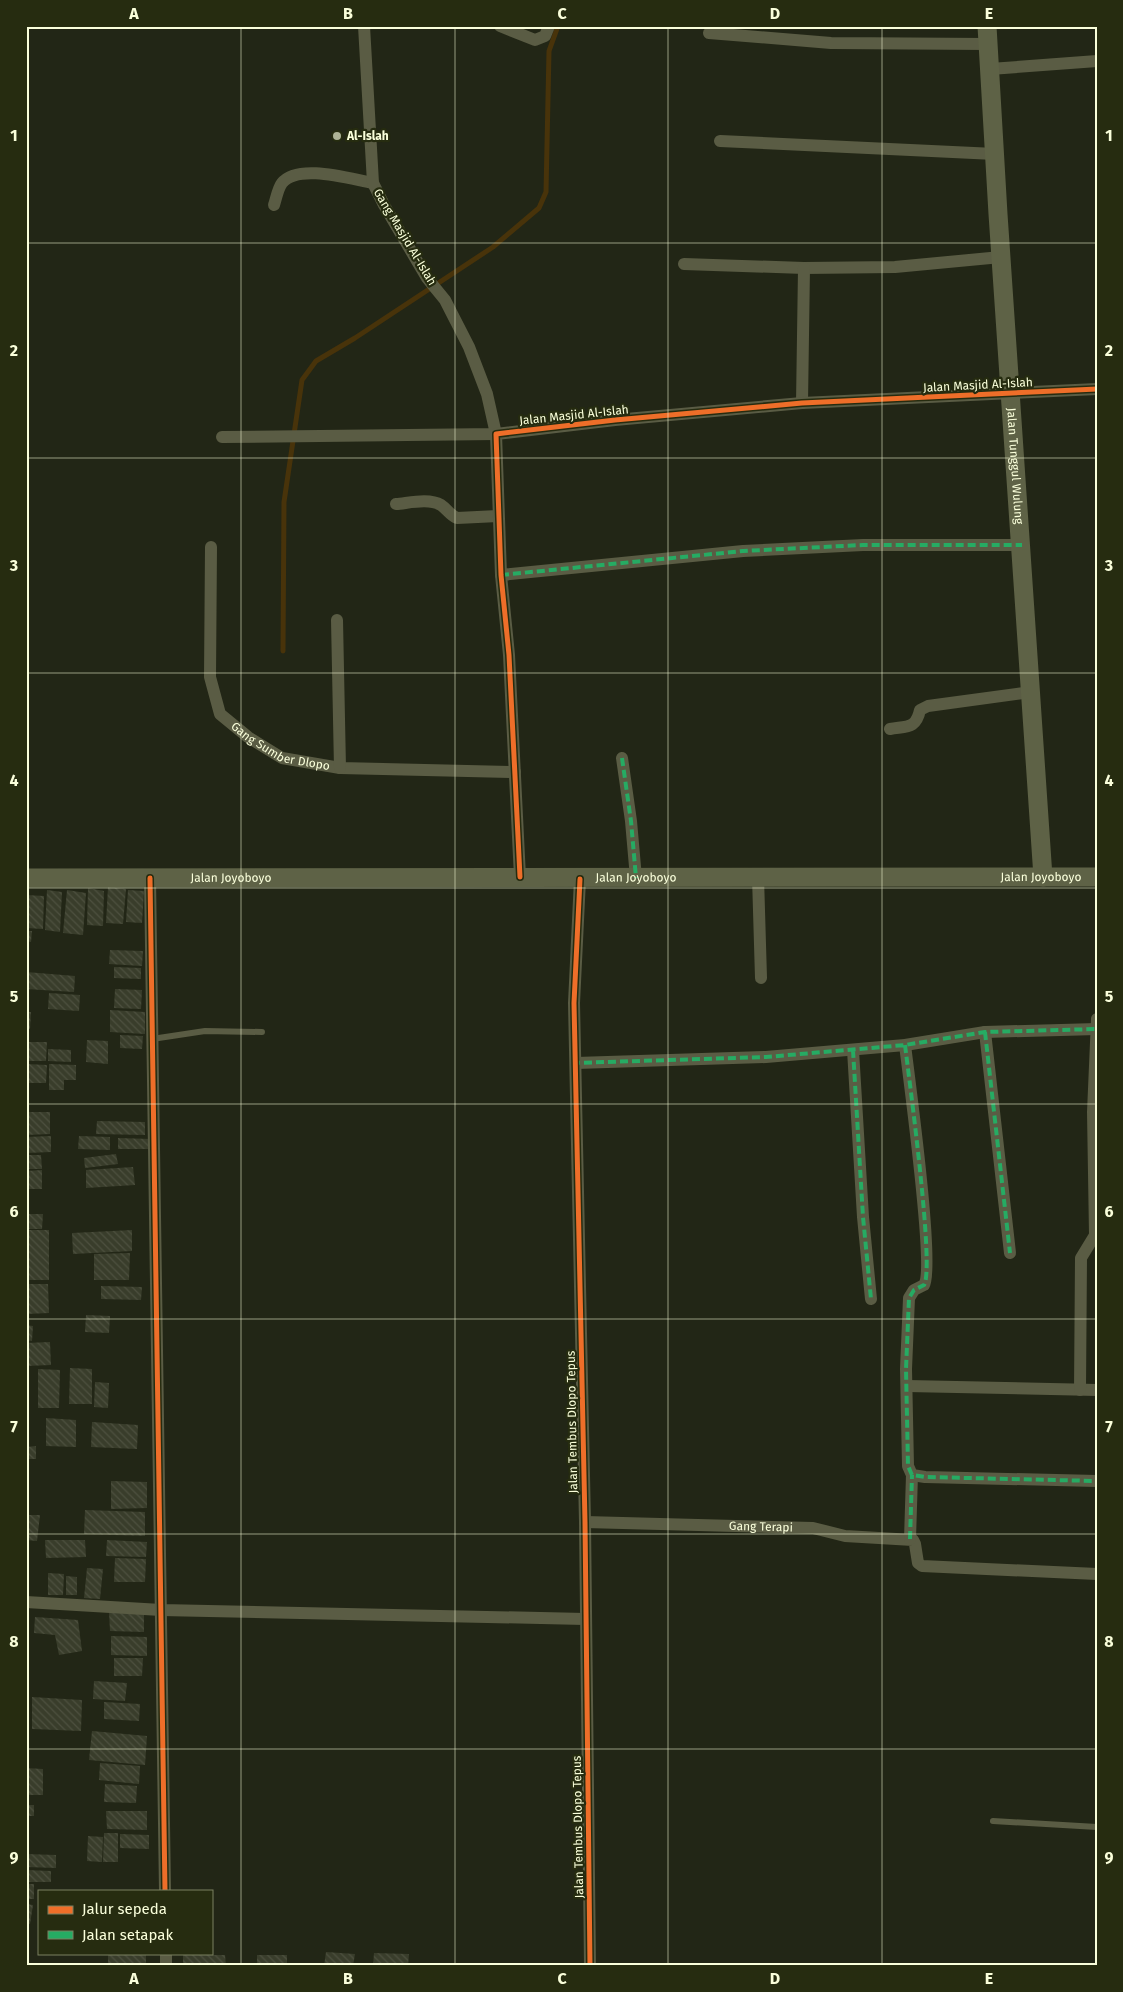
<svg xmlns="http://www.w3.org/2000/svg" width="1123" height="1992" font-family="'Fira Sans',sans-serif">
  <defs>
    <pattern id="building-back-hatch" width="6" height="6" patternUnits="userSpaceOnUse" patternTransform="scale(1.25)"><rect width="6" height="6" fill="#393d2b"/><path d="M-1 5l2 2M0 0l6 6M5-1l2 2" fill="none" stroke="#4d503f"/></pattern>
  </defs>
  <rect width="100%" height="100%" fill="#222616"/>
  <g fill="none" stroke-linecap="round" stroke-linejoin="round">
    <path stroke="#48330a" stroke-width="5" d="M283,651l1,-149 18,-122 14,-19 39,-23 138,-91 46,-39 7,-16 3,-141 9,-25"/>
  </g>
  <path fill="url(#building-back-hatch)" d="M108,887l18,2 -3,35 -17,-1z
    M88,888l16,3 -1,35 -16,-1z
    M47,890l15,2 -2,40 -15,-2z
    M67,890l19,3 -3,42 -20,-2z
    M128,890l16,1 -2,32 -16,-1z
    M26,895l18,1 -1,33 -17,-1z
    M26,931h6l-1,11 -5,-1z
    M110,950l33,1 -1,15 -33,-2z
    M114,967l27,1v11l-27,-1z
    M26,972l49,4 -1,16 -48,-3z
    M115,989l27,1 -1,19 -27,-1z
    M49,993l31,2 -1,16 -31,-2z
    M110,1010l35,2v22l-35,-2z
    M26,1012h5l-1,17h-4z
    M120,1035l23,1 -1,13 -22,-1z
    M87,1040l21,1v23l-22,-2z
    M26,1042h21l-1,19h-20z
    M48,1049l23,1v12l-23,-1z
    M26,1064l21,1 -1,18h-20z
    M49,1064l27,1v15h-12v10h-15z
    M26,1112h24v22l-24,1z
    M97,1121l48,1v13l-49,-1z
    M51,1136v16l-25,1v-16z
    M79,1136l31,1v13l-32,-1z
    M118,1138l33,1v10h-33z
    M116,1154l2,10 -33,4 -1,-10z
    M26,1155h15l1,14h-16z
    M133,1167l2,18 -49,3v-18z
    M42,1170v19h-16v-18z
    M26,1214h17l-1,15h-16z
    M26,1230h23v50h-23z
    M132,1230v21l-59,3 -1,-21z
    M130,1253l-1,27h-35v-26z
    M26,1284h22l1,29 -23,1z
    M101,1286l41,1 -1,13 -40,-1z
    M86,1315l24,1 -1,17 -24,-1z
    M26,1325l7,1 -1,15 -6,-1z
    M50,1342l1,23 -25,1v-23z
    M70,1368l22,1v35h-23z
    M38,1369l22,1 -1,38h-21z
    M95,1382l14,1 -1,25 -14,-1z
    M46,1418l30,2v27l-30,-1z
    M92,1422l46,3 -1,24 -46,-2z
    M36,1446v13h-10v-12z
    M111,1481l36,1v26l-36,1z
    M85,1510l60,2v24l-61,-2z
    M26,1515h14l-3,26 -11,-1z
    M45,1540h40l1,17 -40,1z
    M107,1540l40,2 -1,15 -40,-1z
    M115,1558l31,1 -1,23h-31z
    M87,1568l16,1 -3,30 -16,-1z
    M48,1573l16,1 -1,21h-15z
    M66,1576l11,1v18h-11z
    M109,1612l35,1v19l-34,-1z
    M35,1617l43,3 4,31 -23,4 -4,-20 -21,-2z
    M111,1636l36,1v19l-36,-1z
    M114,1658h29l-1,18h-28z
    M94,1681l33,2 -2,18 -32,-2z
    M32,1697l50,3 -1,31 -49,-2z
    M104,1702l36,2 -1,17 -35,-2z
    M92,1731l55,5 -2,29 -56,-5z
    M100,1763l40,3 -1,18 -40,-4z
    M26,1768l17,1v26h-17z
    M105,1784l32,2 -1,17 -32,-1z
    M26,1805h8v11h-8z
    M106,1811h41v19l-40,-1z
    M104,1833h14v29h-15z
    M120,1834l29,1v14l-29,-1z
    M88,1836l15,1 -1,25 -15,-1z
    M26,1854l30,1v13l-30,-1z
    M26,1870l25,1v11h-25z
    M26,1884h8v15h-8z
    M26,1904l7,1 -3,19 -4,-1z
    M326,1952l29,2 -2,12h-29z
    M108,1953h38v13h-38z
    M374,1953l35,1 -1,12h-35z
    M183,1955h42l1,11h-43z
    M257,1955h30v11h-30z"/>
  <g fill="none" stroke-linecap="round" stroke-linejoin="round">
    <path stroke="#5a5c44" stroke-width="6" d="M152,1039l53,-8 57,1
      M993,1821l104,6"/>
    <g stroke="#5a5c44" stroke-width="12">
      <path d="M500,26l35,14 10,-4 4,-10"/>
      <path d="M709,33l122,10 157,1"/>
      <path d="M990,69l107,-8"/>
      <path d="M720,141l275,13"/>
      <path d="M274,205c2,-6 4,-17 8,-22 16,-20 68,-4 91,0"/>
      <path d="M684,264l120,4 91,-1 106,-10"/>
      <path d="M802,403l2,-135"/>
      <path d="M222,437l274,-3 -9,-40 -18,-47 -24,-47 -18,-22 -43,-73 -11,-22 -9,-157"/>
      <path d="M396,504c13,-1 33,-6 45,1 6,4 9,10 16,13l41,-2"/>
      <path id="s1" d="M211,547l-1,130 10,37 28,23 34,21 58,10 175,4"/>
      <path d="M501,575l242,-24 120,-6h159"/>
      <path d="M337,620l3,148"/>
      <path d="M890,729c17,-3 26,0 30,-19l8,-4 103,-14"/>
      <path d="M622,758l9,63 5,57"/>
      <path d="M520,877l-11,-222 -8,-80 -5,-141 119,-14 187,-17 295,-14"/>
      <path d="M758,877l3,101"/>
      <path d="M150,878l15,1013"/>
      <path d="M580,879l-6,124 11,519 5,444"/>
      <path d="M985,1032l25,221"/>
      <path d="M905,1045c4,33 30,224 19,240l-10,5 -5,8 -3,71 2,97 4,9 13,2 172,4"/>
      <path d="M853,1050l10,167 8,82"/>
      <path d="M576,1063l190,-6 139,-12 80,-13 112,-3"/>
      <path d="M907,1386l190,4"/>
      <path d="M1080,1390l1,-132 14,-23 -2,-123 4,-93"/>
      <path id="s2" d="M585,1522l228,6 32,8 68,4 2,4 3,19 4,3 175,8"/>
      <path d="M910,1539l2,-64"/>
      <path d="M26,1602l135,8 424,9"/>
      <path d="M166,1953v13"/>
    </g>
    <g stroke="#5e6246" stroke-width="19">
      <path id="s3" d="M987,26l11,188 45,663"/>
      <path id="s4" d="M26,878l1071,-1"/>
    </g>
    <path stroke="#26ab63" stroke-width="4" stroke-dasharray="8 4" stroke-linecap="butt" d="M501,575l242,-24 120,-6h159
      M622,758l9,63 5,57
      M985,1032l25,221
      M905,1045c4,33 30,224 19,240l-10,5 -5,8 -3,71 2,97 4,9 13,2 172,4
      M853,1050l10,167 8,82
      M576,1059v4l190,-6 139,-12 80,-13 112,-3
      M910,1539l2,-64"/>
    <g stroke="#262c10" stroke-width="8">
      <path id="cycleway" d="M520,877l-11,-222 -8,-80 -5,-141 119,-14 187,-17 295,-14
        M150,878l15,1013
        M580,879l-6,124 11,519 5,444"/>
    </g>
    <use href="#cycleway" stroke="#ee6e29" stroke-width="5"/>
  </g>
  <path fill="none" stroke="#faffdb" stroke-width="1" stroke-opacity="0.55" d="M241,26v1940M455,26v1940M668,26v1940M882,26v1940M26,243h1071M26,458h1071M26,673h1071M26,888h1071M26,1104h1071M26,1319h1071M26,1534h1071M26,1749h1071"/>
  <circle fill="#aeb396" stroke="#262c10" stroke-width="2" cx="337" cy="136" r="5"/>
  <g text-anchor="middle" stroke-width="4.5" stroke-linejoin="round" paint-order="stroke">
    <g font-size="12" font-weight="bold" fill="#faffdb" stroke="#262c10" text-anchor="start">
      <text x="347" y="140">Al-Islah</text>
    </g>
    <g font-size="12" fill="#faffdb" stroke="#262c10">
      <text transform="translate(405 237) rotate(59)" y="4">Gang Masjid Al-Islah</text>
      <text transform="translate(978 385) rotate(-3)" y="4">Jalan Masjid Al-Islah</text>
      <text transform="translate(574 415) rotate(-6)" y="4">Jalan Masjid Al-Islah</text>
      <text dy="4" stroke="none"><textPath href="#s3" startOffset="441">Jalan Tunggul Wulung</textPath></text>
      <text dy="4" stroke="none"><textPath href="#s1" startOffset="239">Gang Sumber Dlopo</textPath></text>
      <text dy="4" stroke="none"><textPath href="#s4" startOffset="1015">Jalan Joyoboyo</textPath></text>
      <text dy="4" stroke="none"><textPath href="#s4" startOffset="205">Jalan Joyoboyo</textPath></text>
      <text dy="4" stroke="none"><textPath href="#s4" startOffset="610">Jalan Joyoboyo</textPath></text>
      <text transform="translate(572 1422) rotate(-91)" y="4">Jalan Tembus Dlopo Tepus</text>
      <text dy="4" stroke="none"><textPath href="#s2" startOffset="176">Gang Terapi</textPath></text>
      <text transform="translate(578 1827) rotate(-91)" y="4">Jalan Tembus Dlopo Tepus</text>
    </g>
  </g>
  <rect width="1123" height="1992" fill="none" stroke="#262c10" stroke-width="55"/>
  <rect x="38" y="1890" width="175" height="65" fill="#262c10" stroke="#7b8061"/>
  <rect x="48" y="1906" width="25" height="8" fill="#ee6e29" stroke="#7b8061"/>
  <text x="82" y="1914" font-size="15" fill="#faffdb">Jalur sepeda</text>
  <rect x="48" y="1931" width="25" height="8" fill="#26ab63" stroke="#7b8061"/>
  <text x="82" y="1940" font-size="15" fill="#faffdb">Jalan setapak</text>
  <rect x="28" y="28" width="1068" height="1936" fill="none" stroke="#faffdb" stroke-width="2"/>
  <g font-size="16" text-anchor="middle" font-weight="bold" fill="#faffdb">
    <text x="134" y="19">A</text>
    <text x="348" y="19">B</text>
    <text x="562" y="19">C</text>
    <text x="775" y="19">D</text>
    <text x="989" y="19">E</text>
    <text x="14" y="141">1</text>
    <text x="1109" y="141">1</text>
    <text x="14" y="356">2</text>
    <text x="1109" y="356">2</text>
    <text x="14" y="571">3</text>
    <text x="1109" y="571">3</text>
    <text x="14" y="786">4</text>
    <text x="1109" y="786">4</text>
    <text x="14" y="1002">5</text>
    <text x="1109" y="1002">5</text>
    <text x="14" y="1217">6</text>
    <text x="1109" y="1217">6</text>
    <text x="14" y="1432">7</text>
    <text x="1109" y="1432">7</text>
    <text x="14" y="1647">8</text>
    <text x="1109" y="1647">8</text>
    <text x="14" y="1863">9</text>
    <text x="1109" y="1863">9</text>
    <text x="134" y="1984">A</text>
    <text x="348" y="1984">B</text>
    <text x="562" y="1984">C</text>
    <text x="775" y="1984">D</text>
    <text x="989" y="1984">E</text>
  </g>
</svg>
